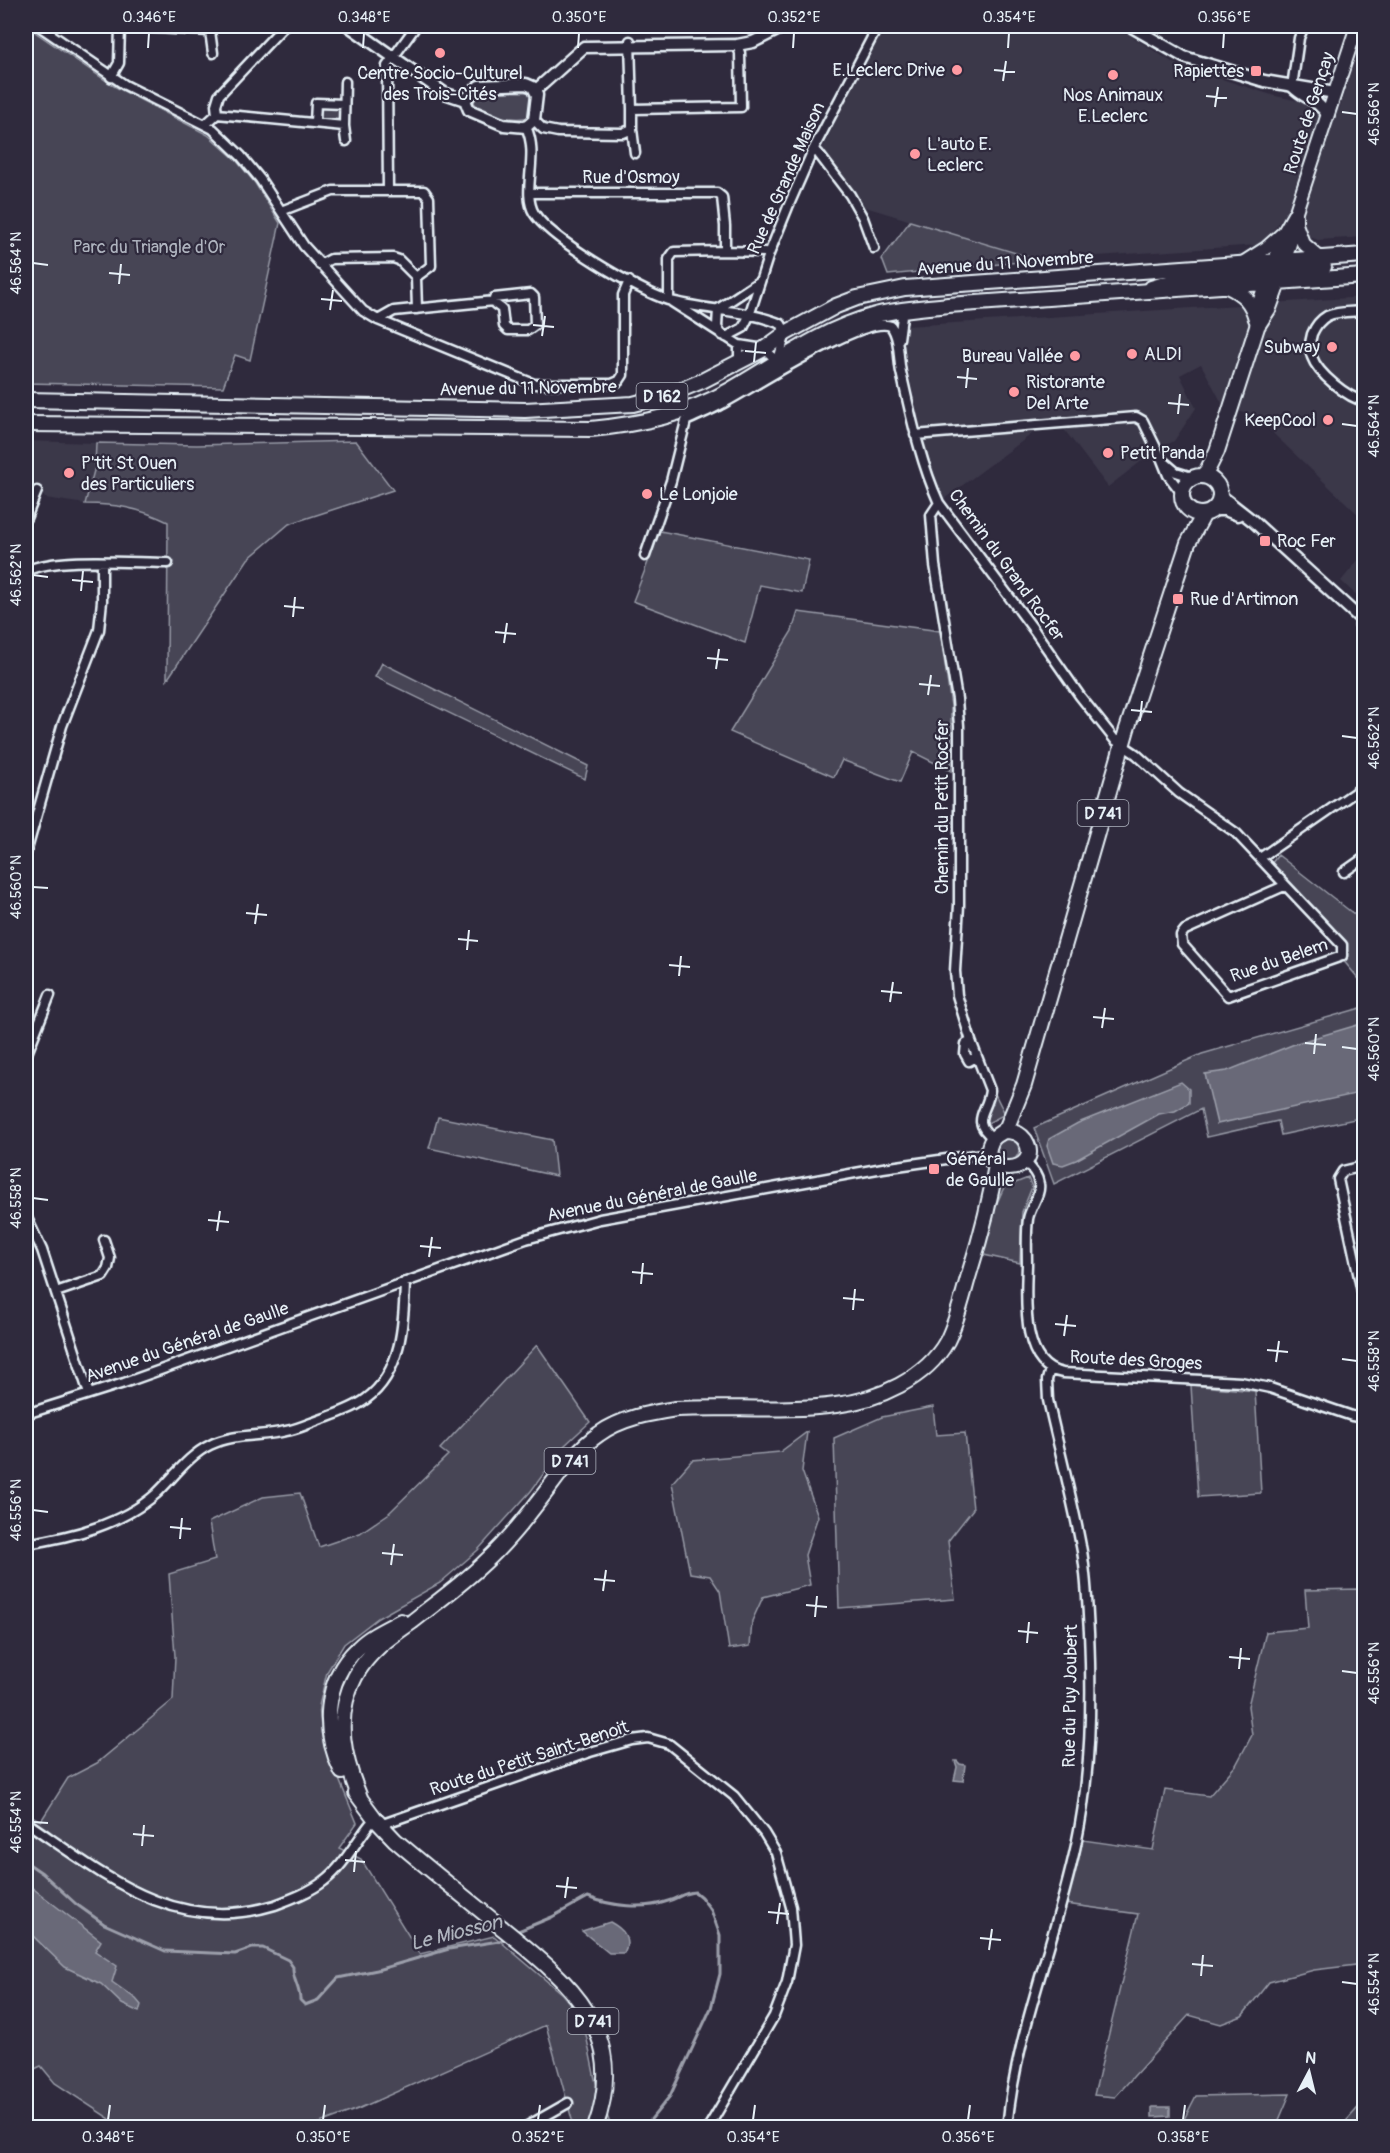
<svg xmlns="http://www.w3.org/2000/svg" width="1390" height="2153" font-family="Pangolin,sans-serif">
  <rect width="100%" height="100%" fill="#2f2a3d"/>
  <filter id="ink" filterUnits="userSpaceOnUse"><feTurbulence type="fractalNoise" baseFrequency=".0167" numOctaves="2"/><feDisplacementMap in="SourceGraphic" scale="12" xChannelSelector="R" yChannelSelector="G"/><feConvolveMatrix kernelMatrix="1 2 1 2 8 2 1 2 1" color-interpolation-filters="sRGB"/></filter>
  <g filter="url(#ink)">
    <path fill="#3b3749" d="M883,26h232l60,38 100,32 64,13 25,-76v204l-46,3 -8,-3 -5,-10 -1,-7 -22,-2 -13,18 -11,9 -219,15 -177,-54 -40,-57z
      M1364,297v223l-109,-104 -31,-9 -23,-43 -21,11 16,33 -22,33 -22,12 -44,34 -45,-59 -27,3 -92,68 -14,-27 -26,-119 2,-27z
      M26,441l70,2 -1,24 -10,37 -40,-6 -3,-4 1,-6 -17,-5z
      M1364,553v45l-10,-5 -13,-12z"/>
    <path fill="#464455" stroke="#979aa6" stroke-width="1.5" d="M26,26l88,60 94,49 28,25 19,23 25,40 -30,137 -15,-5 -12,32 -197,-4z
      M481,91l48,1 2,6 -1,19c-15,4 -47,-1 -56,-14l1,-6z
      M318,105l24,1 -1,16 -24,-1z
      M910,221l129,39 -151,15 -6,-16z
      M356,441l37,49 -104,34 -41,35 -81,121 1,-158c-29,-14 -52,-18 -83,-18l10,-37 1,-24 101,2z
      M660,531l149,29 -7,33 -42,-8 -15,58 -112,-42z
      M798,612l142,19 11,75v65l-38,-19 -13,30 -58,-22 -8,17 -104,-45 62,-101z
      M382,663l206,103 -3,13 -210,-102z
      M1278,855l86,67v63l-22,-26 4,-14 -75,-81z
      M1364,1007v110l-83,18 -3,-14 -71,16 -6,-28 -147,75 -20,-56 168,-74z
      M994,1092l11,22 -19,10 -2,-4z
      M438,1117l114,23 4,36 -127,-28z
      M997 1150a11 11 0 1 1 22 0a11 11 0 1 1-22 0Z
      M1028,1178l4,9 -10,25 -2,51 -36,-8 -2,-4 11,-39 12,-27 8,-1z
      M537,1345l53,77 -26,24 -33,45 -53,59 -38,33 -62,35 -34,26 -17,28 -8,34 3,32 35,85 -18,25 22,11 59,95 74,-18 68,58 21,26 12,59 16,48h-37l-28,-102 -188,84 -49,18h-187l-67,-44 -14,-17 -15,7v-260l15,8 27,-43 29,-15 76,-63 2,-44 -6,-82 46,-14 -6,-38 54,-25 37,-4 19,54 41,-14 28,-19 60,-59 -8,-6z
      M1191,1385l64,6 6,102 -63,4z
      M933,1407l3,28 29,-2 8,76 -25,32 7,58 -116,9 -5,-170 48,-21z
      M807,1432l-5,39 16,45 -13,39 5,30 -47,12 -11,24 -2,25 -21,3 -9,-58 -10,-15 -20,-3 -18,-90 20,-23 88,-8z
      M1364,1589v375l-50,6 -45,12 -27,34 -21,8 -32,-9 -74,82 -21,-2 44,-181 -72,-10 17,-64 70,10 12,-60 44,6 27,-31 16,-30 -4,-29 18,-74 42,-4 -3,-38z
      M1290,2094l-14,33h-96l16,-31z
      M1364,2101v26h-23z"/>
    <path fill="#696978" stroke="#9c9fab" stroke-width="1.5" d="M1364,1023v69l-147,32 -12,-50 22,-3 70,-28z
      M1181,1082l8,7v14l-14,8 -16,3 -83,46 -13,5 -10,-2 -6,-17 2,-7 29,-16z
      M955,1761h2l3,3 5,1 -2,16 -9,-1 3,-13z
      M26,1883l75,58 -6,10 22,15 -5,16 24,17 5,6 -2,7 -17,-8 -21,-20 -36,-17 -31,-30 -8,-18z
      M610,1922c13,7 22,16 14,31h-15l-27,-22z
      M1152,2107h18v9l-18,1z"/>
    <g fill="none" stroke-linecap="round" stroke-linejoin="round">
      <path stroke="#9c9fab" stroke-width="3" d="M26,1862l16,11 34,31 28,20 61,27 70,3 17,-6h11l25,12 5,7c-1,12 7,20 7,33l5,5 13,-5 20,-22 39,-8 72,-21 50,-8 9,-4
        M516,1932l36,-15 36,-20c23,9 55,13 80,4 11,-3 14,-8 27,-9l6,5 10,13 9,25v39l-9,34 -41,88 -26,32"/>
      <g stroke="#e8f1f8" stroke-width="13">
        <path id="minor" d="M39,26l86,59 88,44 28,27 19,23 44,67 59,65 15,9 156,64h78l7,-3 4,-6v-80l6,-14
          M120,26l90,5v-5
          M210,31l3,22
          M630,41l2,68
          M111,77l8,-14 1,-37
          M1292,87l7,-49 5,-12
          M217,114l127,12 1,-44
          M534,120l9,9 15,3 65,1 9,-4v-20l109,-2 -1,-54 -3,-8
          M315,122l1,-19 28,1
          M206,124l11,-10 -1,-9 3,-10 65,-69
          M344,126l2,15
          M526,127c14,28 -5,65 8,86 17,27 104,77 134,87 37,11 77,9 113,24l5,9 -8,27
          M632,129l3,24
          M813,150l5,3 32,42 13,23 11,30
          M388,190l-1,-124 29,-40
          M530,193h187l5,4 3,29v25l-51,1 -5,7v41
          M281,211l52,-20h91l5,7 2,68 -15,11
          M725,251l40,1 4,2
          M320,265l11,-6 62,-1 6,2 17,17
          M416,277l1,32
          M672,302l67,43v17
          M1364,311c-11,1 -26,0 -37,5 -7,4 -12,11 -15,18 -2,7 -3,16 0,23 6,17 36,41 52,44
          M378,320l16,-9 100,-10v-3l37,-4 3,3 1,28 -7,5h-20l-4,-4 -2,-17 -7,-5 -1,-3
          M722,335l-5,-8 1,-18 42,-28
          M726,337l17,-9 6,-12 20,-62 19,-47 25,-57 65,-124
          M899,339l4,-30
          M739,345l25,4 16,14
          M915,435l221,-18 7,4 19,39
          M1181,492l-13,-17 -6,-15 14,12 16,5
          M939,503l-8,12 4,50 22,134 2,27v179l-4,66 2,24 14,46
          M26,518l11,-27
          M645,556l26,-75 15,-60c12,-6 23,-10 34,-16 30,-15 144,-91 171,-79 9,12 7,32 10,46 10,44 19,89 38,131l95,127 46,66 35,44 21,14 43,39 57,40 106,112v11l-114,40 -46,-52 -1,-9 4,-5 99,-44
          M26,571c31,-15 105,-8 142,-8
          M26,853l36,-127 37,-96 3,-29v-38
          M1260,858l104,-72
          M1344,872l20,-14
          M26,1056l24,-61
          M976,1057l-7,4 -4,-7 1,-10 5,-3 19,49c-2,22 -21,30 3,48
          M1024,1161c7,6 14,14 15,23 2,11 -9,23 -11,35 -2,14 -1,31 -1,46 -1,31 -7,102 36,108l178,9 29,6 82,28 12,2
          M1364,1166l-21,5 -5,8 26,122
          M26,1216l16,34 47,144
          M56,1292l47,-16 5,-8 2,-10 -6,-18
          M26,1414l98,-31 402,-144 74,-20 283,-51 106,-15
          M26,1544c45,-7 95,-19 130,-50 17,-16 33,-39 54,-49 24,-12 51,-8 76,-14 13,-2 26,-9 39,-13 14,-5 29,-10 41,-19 36,-26 38,-77 39,-117
          M26,1822c77,52 148,114 249,83 16,-6 35,-13 49,-24 19,-14 31,-38 46,-57l6,-4
          M380,1825l210,-73 42,-12 16,-2 21,6 65,52 30,37 12,20 15,54 3,38 -7,37 -13,34 -66,112
          M524,2128l44,-25
          M1007,2128c9,-97 49,-188 69,-283 15,-70 16,-142 13,-213 -2,-28 -2,-57 -8,-86 -9,-49 -22,-97 -33,-146l-1,-20 3,-11"/>
      </g>
      <g stroke="#e8f1f8" stroke-width="15">
        <path id="tertiary" d="M349,26l95,67 21,7
          M1130,26l54,31 80,24 71,12
          M526,84l7,3 4,8 -3,25 -8,7 -22,-2 -35,-15 -4,-10 14,-14z
          M1293,87c13,13 24,11 35,29
          M536,90l48,-43 153,-2 16,-3 32,-16
          M1221,496l32,25 110,100
          M1213,510h12l13,5
          M1364,619l-3,6 3,11"/>
      </g>
      <g stroke="#e8f1f8" stroke-width="16">
        <path id="secondary" d="M1296,224l7,19 17,15
          M1274,261l10,-29 12,-21 61,-185
          M1241,264l25,-16 17,-15
          M1151,287l27,-8 93,-7 14,-12 11,-36v-9"/>
      </g>
      <g stroke="#e8f1f8" stroke-width="18">
        <path id="primary" d="M1267,283l15,-13 42,-3
          M1227,286c16,7 25,16 29,33
          M1258,325l11,-17 12,-33
          M26,400l499,10 108,-6 35,-9 34,-14 62,-32 22,-16 50,-27 21,-8 48,-10 459,-33
          M26,424l565,5c49,-5 96,-14 139,-39 46,-26 90,-60 142,-74 24,-7 51,-8 76,-11l416,-29
          M1182 495a19 19 0 1 1 38 0a19 19 0 1 1-38 0Z
          M1202,476l5,-5 10,-20 40,-124 2,-21 15,-45
          M1005,1131c8,0 15,2 20,9 21,35 -51,39 -34,2 3,-8 12,-8 16,-15l17,-42 103,-356 61,-186 16,-29
          M342,1772c-20,-41 -19,-91 16,-124 12,-12 28,-19 43,-27
          M356,1793l20,27 19,20c35,30 71,58 106,87 68,55 129,103 94,201
          M361,1800c-17,-40 -28,-82 -6,-123 13,-25 35,-40 58,-56 24,-19 49,-37 71,-58 20,-18 38,-40 54,-61 19,-24 36,-51 61,-68 22,-16 51,-21 77,-25 53,-3 108,3 160,-4 42,-5 90,-26 111,-64 11,-22 16,-47 23,-70 11,-35 20,-69 26,-106"/>
      </g>
      <use href="#minor" stroke="#2f2a3d" stroke-width="8"/>
      <use href="#tertiary" stroke="#2f2a3d" stroke-width="10"/>
      <use href="#secondary" stroke="#2f2a3d" stroke-width="12"/>
      <use href="#primary" stroke="#2f2a3d" stroke-width="14"/>
    </g>
  </g>
  <path fill="none" stroke="#e8f1f8" stroke-width="2" d="M148,48l1,-15M363,48l1,-15M578,48l1,-15M793,48l1,-15M1008,48l1,-15M1223,48l1,-15M994,70l21,2M1003,81l3,-20M1206,96l21,2M1215,107l3,-20M1342,112l15,2M33,263l15,2M109,273l21,2M119,284l2,-20M321,299l21,2M330,310l3,-20M533,325l21,2M542,336l3,-20M745,351l21,2M754,362l2,-20M957,377l20,2M966,388l2,-20M1168,403l21,2M1178,414l2,-20M1342,424l15,2M33,575l15,2M72,580l21,2M81,591l2,-20M284,606l20,2M293,617l2,-20M495,632l21,2M504,643l3,-20M707,658l21,2M716,669l3,-20M919,684l21,2M928,695l3,-20M1131,710l21,2M1140,721l2,-20M1342,736l15,2M33,887l15,1M246,913l21,2M255,924l3,-20M458,939l20,2M467,950l2,-20M669,965l21,2M679,976l2,-20M881,991l21,2M890,1002l3,-20M1093,1017l21,2M1102,1028l3,-20M1305,1043l21,2M1342,1047l15,2M1314,1054l2,-20M33,1198l15,2M208,1220l21,2M217,1231l3,-20M420,1246l21,2M429,1257l3,-20M632,1272l21,2M641,1284l2,-21M843,1298l21,2M853,1310l2,-21M1055,1324l21,2M1064,1336l3,-21M1267,1350l21,2M1342,1359l15,2M1276,1362l3,-21M33,1510l15,2M170,1527l21,2M180,1539l2,-21M382,1553l21,2M391,1565l3,-21M594,1579l21,2M603,1591l3,-21M806,1605l21,2M815,1617l2,-21M1018,1631l20,2M1027,1643l2,-21M1229,1657l21,2M1239,1669l2,-21M1342,1671l15,2M33,1822l15,1M133,1834l21,2M142,1846l2,-21M345,1860l20,2M354,1872l2,-21M556,1886l21,2M565,1898l3,-21M768,1912l21,2M777,1924l3,-21M980,1938l21,2M989,1950l3,-21M1192,1964l21,2M1201,1976l2,-21M1342,1982l15,2M108,2120l2,-15M323,2120l2,-15M538,2120l2,-15M753,2120l2,-15M968,2120l2,-15M1183,2120l2,-15"/>
  <g fill="#ff9aa2" stroke="#2f2a3d" stroke-width="2">
    <circle cx="440" cy="53" r="6"/>
    <circle cx="957" cy="70" r="6"/>
    <rect x="1250" y="65" width="12" height="12" rx="3"/>
    <circle cx="1113" cy="75" r="6"/>
    <circle cx="915" cy="154" r="6"/>
    <circle cx="1332" cy="347" r="6"/>
    <circle cx="1132" cy="354" r="6"/>
    <circle cx="1075" cy="356" r="6"/>
    <circle cx="1014" cy="392" r="6"/>
    <circle cx="1328" cy="420" r="6"/>
    <circle cx="1108" cy="453" r="6"/>
    <circle cx="69" cy="473" r="6"/>
    <circle cx="647" cy="494" r="6"/>
    <rect x="1259" y="535" width="12" height="12" rx="3"/>
    <rect x="1172" y="593" width="12" height="12" rx="3"/>
    <rect x="928" y="1163" width="12" height="12" rx="3"/>
  </g>
  <g text-anchor="middle" stroke-width="4.5" stroke-linejoin="round" paint-order="stroke">
    <g fill="#2f2a3d" stroke="#b0b5c0" stroke-width="1.5">
      <rect x="636.5" y="383" width="51" height="26" rx="4.5"/>
      <rect x="1077.5" y="800" width="51" height="26" rx="4.5"/>
      <rect x="544.5" y="1448" width="51" height="26" rx="4.5"/>
      <rect x="567.5" y="2008" width="51" height="26" rx="4.5"/>
    </g>
    <g font-size="16" font-weight="bold" fill="#e8f1f8">
      <text x="662" y="402">D 162</text>
      <text x="1103" y="819">D 741</text>
      <text x="570" y="1467">D 741</text>
      <text x="593" y="2027">D 741</text>
    </g>
    <g font-size="18" fill="#e8f1f8" stroke="#2f2a3d" text-anchor="start">
      <text x="945" y="76" text-anchor="end">E.Leclerc Drive</text>
      <text x="1244" y="77" text-anchor="end">Rapiettes</text>
      <text x="440" y="79" text-anchor="middle">Centre Socio-Culturel<tspan x="440" dy="21">des Trois-Cités</tspan></text>
      <text x="1113" y="101" text-anchor="middle">Nos Animaux<tspan x="1113" dy="21">E.Leclerc</tspan></text>
      <text x="927" y="150">L'auto E.<tspan x="927" dy="21">Leclerc</tspan></text>
      <text x="1320" y="353" text-anchor="end">Subway</text>
      <text x="1144" y="360">ALDI</text>
      <text x="1063" y="362" text-anchor="end">Bureau Vallée</text>
      <text x="1026" y="388">Ristorante<tspan x="1026" dy="21">Del Arte</tspan></text>
      <text x="1316" y="426" text-anchor="end">KeepCool</text>
      <text x="1120" y="459">Petit Panda</text>
      <text x="81" y="469">P'tit St Ouen<tspan x="81" dy="21">des Particuliers</tspan></text>
      <text x="659" y="500">Le Lonjoie</text>
      <text x="1277" y="547">Roc Fer</text>
      <text x="1190" y="605">Rue d'Artimon</text>
      <text x="946" y="1165">Général<tspan x="946" dy="21">de Gaulle</tspan></text>
    </g>
    <g font-size="18" fill="#e8f1f8" stroke="#2f2a3d">
      <text transform="translate(1309 113) rotate(-72)" y="6">Route de Gençay</text>
      <text x="631" y="183">Rue d'Osmoy</text>
      <text transform="translate(786 178) rotate(-66)" y="6">Rue de Grande Maison</text>
      <text transform="translate(1005 263) rotate(-4)" y="6">Avenue du 11 Novembre</text>
      <text transform="translate(528 388) rotate(-1)" y="6">Avenue du 11 Novembre</text>
      <text transform="translate(1007 565) rotate(54)" y="6">Chemin du Grand Rocfer</text>
      <text transform="translate(942 807) rotate(-90)" y="6">Chemin du Petit Rocfer</text>
      <text transform="translate(1279 960) rotate(-19)" y="6">Rue du Belem</text>
      <text transform="translate(652 1195) rotate(-11)" y="6">Avenue du Général de Gaulle</text>
      <text transform="translate(187 1342) rotate(-19)" y="6">Avenue du Général de Gaulle</text>
      <text transform="translate(1136 1360) rotate(3)" y="6">Route des Groges</text>
      <text transform="translate(1070 1696) rotate(-89)" y="6">Rue du Puy Joubert</text>
      <text transform="translate(529 1758) rotate(-18)" y="6">Route du Petit Saint-Benoit</text>
    </g>
    <g font-size="18" fill="#afb4bf" stroke="#2f2a3d">
      <text x="149" y="253">Parc du Triangle d'Or</text>
    </g>
    <g font-size="20" font-style="italic" fill="#afb4be" stroke="#2f2a3d">
      <text transform="translate(456 1932) rotate(-14)" y="7">Le Miosson</text>
    </g>
  </g>
  <rect width="1390" height="2153" fill="none" stroke="#2f2a3d" stroke-width="66"/>
  <g transform="translate(1309 2072) rotate(7)" stroke="#2f2a3d" stroke-width="4.5" paint-order="stroke">
  <path d="M0-4.5L10 22L0 15L-10 22Z" fill="#e8f1f8"/>
  <text y="-9" font-size="16" font-weight="bold" text-anchor="middle" fill="#e8f1f8">N</text>
  </g>
  <rect x="33" y="33" width="1324" height="2087" fill="none" stroke="#e8f1f8" stroke-width="2"/>
  <g font-size="15" text-anchor="middle" fill="#e8f1f8">
    <text x="149" y="22">0.346°E</text>
    <text x="364" y="22">0.348°E</text>
    <text x="579" y="22">0.350°E</text>
    <text x="794" y="22">0.352°E</text>
    <text x="1009" y="22">0.354°E</text>
    <text x="1224" y="22">0.356°E</text>
    <text transform="translate(1374 114) rotate(-90)" y="5">46.566°N</text>
    <text transform="translate(16 263) rotate(-90)" y="5">46.564°N</text>
    <text transform="translate(1374 426) rotate(-90)" y="5">46.564°N</text>
    <text transform="translate(16 575) rotate(-90)" y="5">46.562°N</text>
    <text transform="translate(1374 738) rotate(-90)" y="5">46.562°N</text>
    <text transform="translate(16 887) rotate(-90)" y="5">46.560°N</text>
    <text transform="translate(1374 1049) rotate(-90)" y="5">46.560°N</text>
    <text transform="translate(16 1198) rotate(-90)" y="5">46.558°N</text>
    <text transform="translate(1374 1361) rotate(-90)" y="5">46.558°N</text>
    <text transform="translate(16 1510) rotate(-90)" y="5">46.556°N</text>
    <text transform="translate(1374 1673) rotate(-90)" y="5">46.556°N</text>
    <text transform="translate(16 1822) rotate(-90)" y="5">46.554°N</text>
    <text transform="translate(1374 1984) rotate(-90)" y="5">46.554°N</text>
    <text x="108" y="2142">0.348°E</text>
    <text x="323" y="2142">0.350°E</text>
    <text x="538" y="2142">0.352°E</text>
    <text x="753" y="2142">0.354°E</text>
    <text x="968" y="2142">0.356°E</text>
    <text x="1183" y="2142">0.358°E</text>
  </g>
</svg>
